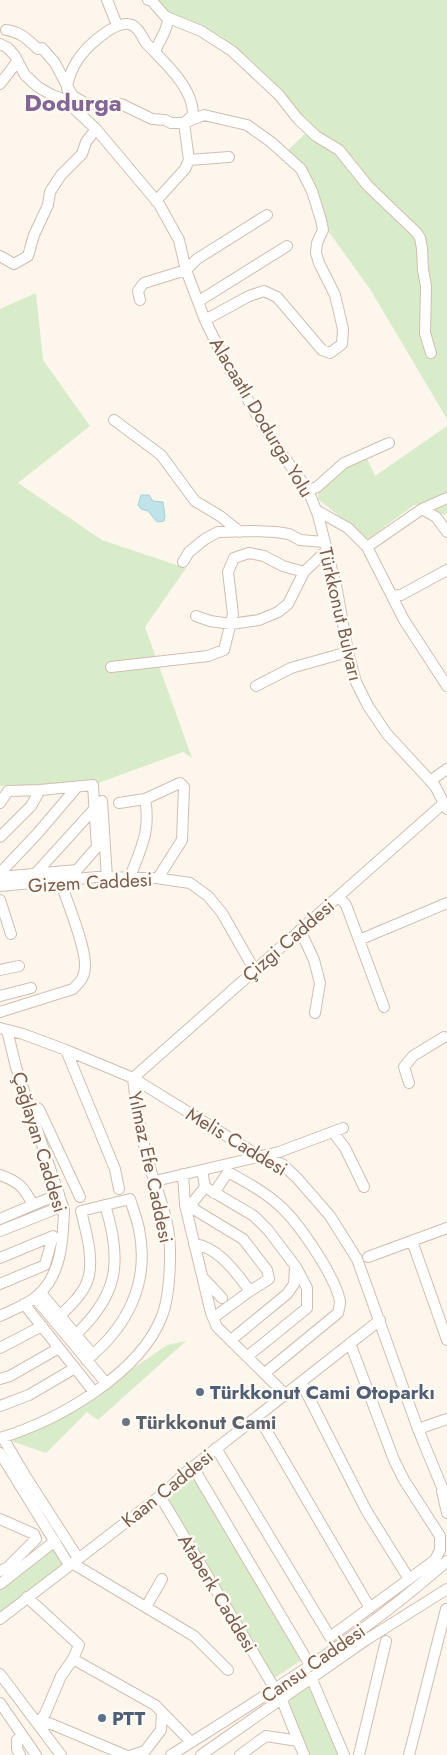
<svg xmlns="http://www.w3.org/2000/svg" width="447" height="1755" font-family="Jost,sans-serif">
  <rect width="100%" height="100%" fill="#fdf6ec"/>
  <path fill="#d8ecc9" d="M150,0h297v419l-77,-130 -44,-61 -14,-44 -26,-32 26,-25 -110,-99 -37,-18z
    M36,293l7,67 47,66 -72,57 84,57 84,28 -41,59 47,131 -9,-6 -90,33 -59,2 -34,-1v-477z
    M447,426v87l-4,2 -15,-12 -14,2 -46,34 -50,-40v-9l30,-26 18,-8 9,20z
    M186,1341l-88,79 -11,-8 -41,41 -35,-12 62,-31 94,-65z
    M192,1473l111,186 -33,22 -105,-184z
    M53,1548l10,17 -63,48v-25z
    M311,1684l29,71h-30l-21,-48 -1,-6z"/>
  <path fill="#bfe3e8" stroke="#a5d3da" d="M141,495h8l4,6 10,1 2,14 -1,5 -7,1 -9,-11 -7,-2 -3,-4z"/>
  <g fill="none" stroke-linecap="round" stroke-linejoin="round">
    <g stroke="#d1beb0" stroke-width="12">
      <path id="minor" d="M107,0l10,25
        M148,0h3l14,16 4,2 -4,13 -10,20
        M169,18l32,13 31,20 47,44 19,24 18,17 23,14 29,36 49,47 3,5 2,10 1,22 3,16 -1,47 6,20
        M6,30c14,1 23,11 32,19l4,-1 13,15 12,23v3
        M0,44l8,4 7,8 10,19 13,12 14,8 13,5 31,29 63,75 20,36 7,30 19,50 23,47 46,76 34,47 10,25 19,75 11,62 8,30 12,24 19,28 48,52 12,23
        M0,84l17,-22
        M189,160l40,-3
        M156,201l29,-32 4,-9 -5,-37 9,-8c1,-27 -30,-54 -47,-72 -4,-6 -7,-15 -14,-18 -16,-7 -47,23 -55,36 -5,8 -8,15 -10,25l6,10 12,7 17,2 9,-1h10l31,15 13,1 6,3h13l20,-8 43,10 24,17 30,27 11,22 9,29 2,10 -6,13 -1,10 3,10 16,32 8,34 -1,15 -12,9 -8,-3 -45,-53 -13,-6 -15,5 -44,24
        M0,256l14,8 14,-8 6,-21 14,-30 2,-13 11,-17 21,-21 4,-12 10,-13
        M140,300l-2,-9 6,-8 42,-13 11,-11 70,-44
        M199,301l88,-55
        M114,420l47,35 34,46 25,15 20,16
        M308,490l9,-3 27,-24 45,-20
        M422,509l25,-11
        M316,510l32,18 19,19 37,73 43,66
        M367,547l55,-38 14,8 11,15
        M183,562l6,-10 16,-13 13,-7 34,-1 24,1 13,2 11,6 24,2
        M392,596l9,-1 46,-25
        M196,616l14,5 21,3 28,-4 19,-8 10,-8 16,-32 22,-21
        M111,667l97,-11 16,-6 9,-36 -5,-42 6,-14 15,-5 15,3 19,10 21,6
        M256,686l35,-18 57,-16
        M430,781l17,-12
        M102,801l5,77
        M0,803l8,-12 32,-1 53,-5 4,62 -20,23 -77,7
        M119,803l26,-4 35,-16 4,4 -2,53 -24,38
        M0,837l31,-31 9,-16
        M0,873l37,-39 40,-47
        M36,873l59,-65
        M130,877c11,-29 21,-46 15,-78
        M0,886l97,-9 59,1 34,5 18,13 14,17 32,56
        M339,897l7,8 38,102
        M0,900l11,34
        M300,930l14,30 6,23 -5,30
        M359,940l88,-37
        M0,970l19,-4
        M0,996l31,-8
        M0,1012l73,-23c7,-7 12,-12 12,-23 1,-19 -18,-65 -25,-85
        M0,1028l23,6 43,16 67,28 126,78 23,8 15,14 33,38 27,43 61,170 23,56 6,11
        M66,1050l49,119 4,20
        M133,1078l311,-275
        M409,1083l-5,-16 9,-11 31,-19
        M30,1106l9,3 41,88
        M333,1132l12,16 19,39
        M202,1170l3,17 49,29 14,14 28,37 11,21v20l-59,48
        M183,1174l2,31 26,108 6,14 68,67
        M0,1175c19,7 24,12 33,30
        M155,1181l124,-29 64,-24
        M214,1193l14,-21c18,10 37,20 52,34 19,17 55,70 60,95 0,4 -1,8 -2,12l-73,60
        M0,1219l59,-25
        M0,1231l63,-25
        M412,1241l35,99
        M194,1244c25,3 42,29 56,47l19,-12 -2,-9 -24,-31 -51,-31 1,-6 12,-15
        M368,1257l79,-29
        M0,1258l53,-22 -8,29 -45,19
        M204,1279l18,19
        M41,1293l52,62
        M35,1298l71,85
        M24,1304l70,88
        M0,1316c12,-6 27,-11 37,-20 25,-21 26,-57 27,-86l-48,-143 -9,-37
        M213,1318l37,-27
        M54,1321c12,-11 27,-24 33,-39 8,-20 -1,-51 -6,-71l49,-12c3,10 7,20 9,30 11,53 -11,98 -53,131
        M70,1340c47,-42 54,-75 35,-135
        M231,1340l56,-46 7,-10 1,-17
        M0,1348l42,-22
        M0,1379l10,-3 49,-28
        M301,1382l65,128 43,69
        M0,1406l29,-11 46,-27
        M258,1416l112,192
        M418,1429l29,-10
        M0,1438c57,-17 140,-64 162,-122 8,-20 10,-66 6,-87 -3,-20 -11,-39 -17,-58 -9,-30 -15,-62 -18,-93
        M3,1438l23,39 52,81
        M216,1448l114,189 105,-77 5,-10v-14l-36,-56 -10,-20 -44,-117
        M0,1453l69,112
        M193,1467l117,198
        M442,1491l5,22
        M160,1496l115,193
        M0,1519l34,15 2,5 -28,28 -8,4
        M72,1563l122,73 34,34
        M0,1584l55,-43
        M27,1597l52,48 -6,14 82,46 36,37
        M146,1607l16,-28
        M0,1619l164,-126 20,-19 196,-154
        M0,1674l61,81
        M311,1677l33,78
        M281,1698l23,57
        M0,1703l36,52
        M37,1723l8,-9 16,-38 12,-17
        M40,1727l9,-4 76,32
        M20,1755l-3,-6v-9l5,-4
        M132,1755l13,-4 16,-21 1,-18
        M171,1755c95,-60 192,-119 276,-194
        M201,1755l165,-115 81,-51
        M240,1755l26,-19 32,5
        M359,1755l27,-114
        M409,1755l37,-146"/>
    </g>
    <use href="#minor" stroke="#fff" stroke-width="10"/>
  </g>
  <g fill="#5c6f8a" stroke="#fffaf3" stroke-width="2">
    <circle cx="200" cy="1392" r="5"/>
    <circle cx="102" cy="1718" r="5"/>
  </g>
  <circle fill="#6b7280" stroke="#fffaf3" stroke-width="2" cx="126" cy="1422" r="5"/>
  <g text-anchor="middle" stroke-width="5" stroke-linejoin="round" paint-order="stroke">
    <g font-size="19" fill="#7a5c4d" stroke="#fffaf3">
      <text transform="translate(262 417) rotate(59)" y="7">Alacaatlı Dodurga Yolu</text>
      <text transform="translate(341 614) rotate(77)" y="7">Türkkonut Bulvarı</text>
      <text transform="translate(90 882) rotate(-3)" y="7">Gizem Caddesi</text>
      <text transform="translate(288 940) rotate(-41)" y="7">Çizgi Caddesi</text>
      <text transform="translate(237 1141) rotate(31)" y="7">Melis Caddesi</text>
      <text transform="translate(40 1142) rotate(73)" y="7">Çağlayan Caddesi</text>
      <text transform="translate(151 1167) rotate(78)" y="7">Yılmaz Efe Caddesi</text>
      <text transform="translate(167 1488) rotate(-39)" y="7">Kaan Caddesi</text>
      <text transform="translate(218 1593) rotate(59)" y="7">Ataberk Caddesi</text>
      <text transform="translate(313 1663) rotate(-35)" y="7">Cansu Caddesi</text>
    </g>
    <g font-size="19" font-weight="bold" fill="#4e5e75" stroke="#fffaf3" text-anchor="start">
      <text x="210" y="1399">Türkkonut Cami Otoparkı</text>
      <text x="112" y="1725">PTT</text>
    </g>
    <g font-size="19" font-weight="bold" fill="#5b616d" stroke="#fffaf3" text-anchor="start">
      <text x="136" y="1429">Türkkonut Cami</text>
    </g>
    <g font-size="24" font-weight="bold" fill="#846695" stroke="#fffaf3">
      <text x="73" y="111">Dodurga</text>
    </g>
  </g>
</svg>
